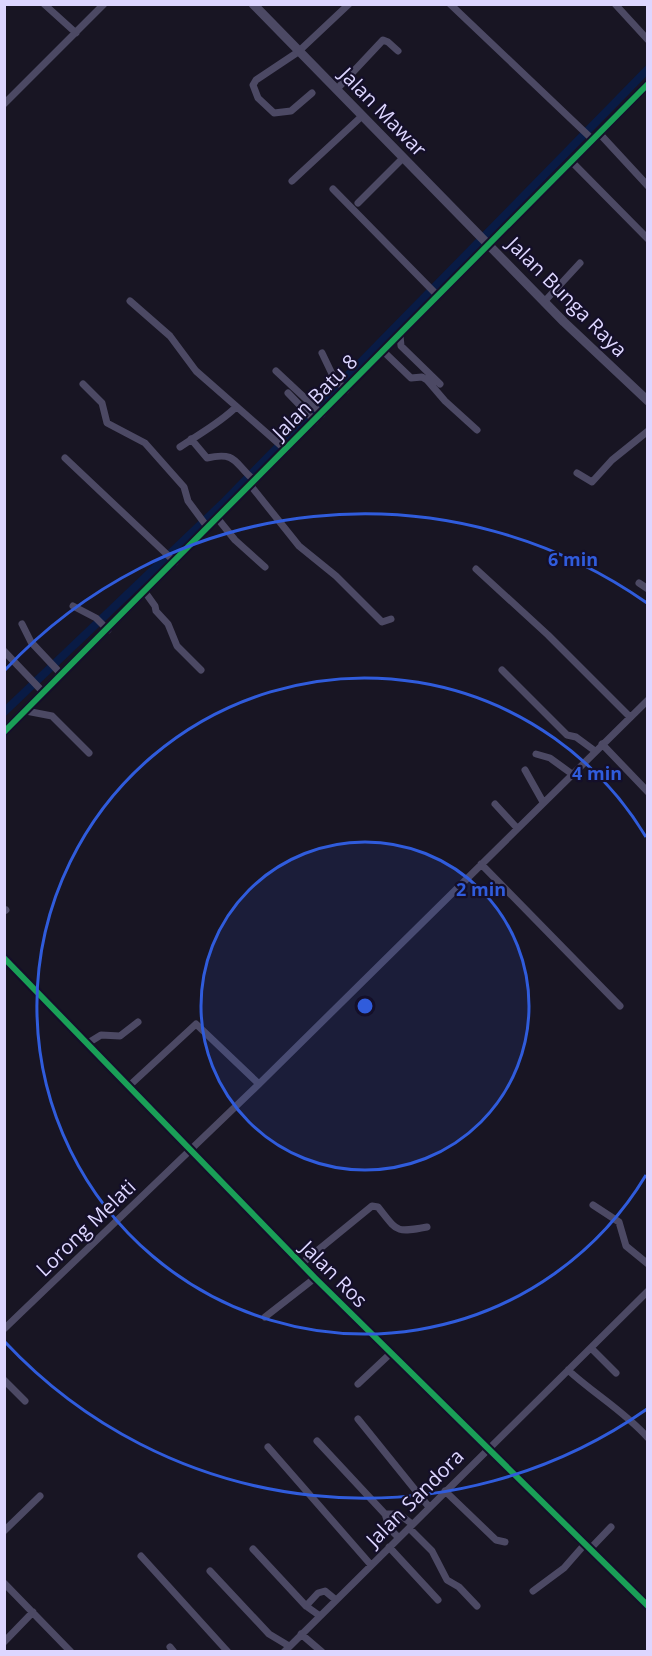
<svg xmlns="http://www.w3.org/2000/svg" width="652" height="1656" font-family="'Open Sans',sans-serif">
  <rect width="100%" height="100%" fill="#181523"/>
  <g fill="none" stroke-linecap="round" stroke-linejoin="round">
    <path stroke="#091b45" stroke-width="8" d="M4,712l218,-208 426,-435"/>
    <path stroke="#4c4964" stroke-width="7" d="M44,4l32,29
      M450,4l142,135
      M615,4l33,36
      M337,89l46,-49 5,2 10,9
      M312,93l-21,18 -17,2 -16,-15 -5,-13 3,-5 42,-28 51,-48
      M4,104l100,-100
      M599,133l49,53
      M571,161l77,78
      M292,181l70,-65
      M333,189l105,107
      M358,203l45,-45
      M130,301l40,35 26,35 90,79
      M544,302l36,-39
      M400,335l1,11 39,38
      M383,351l28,27 11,-1 5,3 18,21 32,29
      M322,353l12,25 12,12
      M276,371l46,43
      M83,384l19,19 5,20 38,20 39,44 4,14 20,27
      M288,393l27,28
      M191,439l16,19c31,-7 27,6 48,23
      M180,447c19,-13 40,-24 56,-40
      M65,458l110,104
      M577,473l15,9 20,-22 36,-29
      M251,486l48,60 37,30 46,46 9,-3
      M218,519l17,21 30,27
      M476,569l72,66 82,82
      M639,583l9,6
      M145,592l10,14 1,5 12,13 9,22 24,24
      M73,606l23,12 12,12
      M22,624l9,18 31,33
      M4,651l40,42
      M502,670l65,65 9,2 19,14
      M26,711l26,5 37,37
      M602,744l46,48
      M536,754l14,4 22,16
      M525,770l18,32
      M495,804l22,24
      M481,864l139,142
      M4,911l2,-1
      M4,958l311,320 333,328
      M88,1043l13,-8 19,1 18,-14
      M129,1086l67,-62 63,60
      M593,1205l26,17 7,24 22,18
      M301,1264l71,-58 6,1c20,25 17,26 49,20
      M265,1317l50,-39
      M4,1329l255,-245 389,-384
      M591,1348l25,25
      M568,1370c26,24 56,41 80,68
      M4,1380l21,21
      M358,1384l33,-31
      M358,1419l71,88
      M317,1441l68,73 5,15 8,8
      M268,1447l103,118
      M445,1491l51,49 9,2
      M385,1514h14l13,10
      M409,1528l23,23 15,29 12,7 18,19
      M4,1531l36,-35
      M389,1547l49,53
      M253,1549l53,57
      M590,1549l21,-22
      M141,1556l87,96
      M210,1571l59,63 20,12
      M4,1583l67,69
      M533,1591l31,-23 21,-24
      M320,1616l-14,-10 12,-13 7,-2 11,9
      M301,1634l21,18
      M4,1642l29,-30
      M170,1647l4,5
      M284,1652l364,-361"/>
    <path stroke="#4c4964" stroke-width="9" d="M253,4l311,318 84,79
      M4,732l644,-648"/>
    <g stroke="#140f29" stroke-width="10">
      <path id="cycleway" d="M4,732l644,-648
        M4,958l311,320 333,328"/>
    </g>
    <use href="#cycleway" stroke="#1a9f57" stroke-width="6"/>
  </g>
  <circle cx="365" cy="1006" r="164" fill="#305cdc" fill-opacity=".12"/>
  <g fill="none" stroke="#305cdc" stroke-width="3">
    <circle cx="365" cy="1006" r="164"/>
    <path d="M646 1175A328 328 0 1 1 646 837"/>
    <path d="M647 1409A492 492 0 0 1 5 1342M5 670A492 492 0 0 1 647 603"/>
  </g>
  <g text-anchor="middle" stroke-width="4.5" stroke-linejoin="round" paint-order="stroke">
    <g font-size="20" fill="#ddd6ff" stroke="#140f29">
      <text transform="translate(383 112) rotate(46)" y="7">Jalan Mawar</text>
      <text transform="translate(567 297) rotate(45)" y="7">Jalan Bunga Raya</text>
      <text transform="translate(315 397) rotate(-45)" y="7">Jalan Batu 8</text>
      <text transform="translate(86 1228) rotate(-44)" y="7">Lorong Melati</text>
      <text transform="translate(334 1274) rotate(45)" y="7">Jalan Ros</text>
      <text transform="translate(415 1498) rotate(-45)" y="7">Jalan Sandora</text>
    </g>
  </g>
  <circle cx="365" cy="1006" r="9" fill="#305cdc" stroke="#140f29" stroke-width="3"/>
  <g font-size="18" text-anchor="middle" font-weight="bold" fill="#305cdc" stroke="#140f29" stroke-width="4.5" stroke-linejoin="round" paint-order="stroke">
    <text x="573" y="566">6 min</text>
    <text x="597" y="780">4 min</text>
    <text x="481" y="896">2 min</text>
  </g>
  <rect width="652" height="1656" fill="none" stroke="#ddd6ff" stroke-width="12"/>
</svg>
